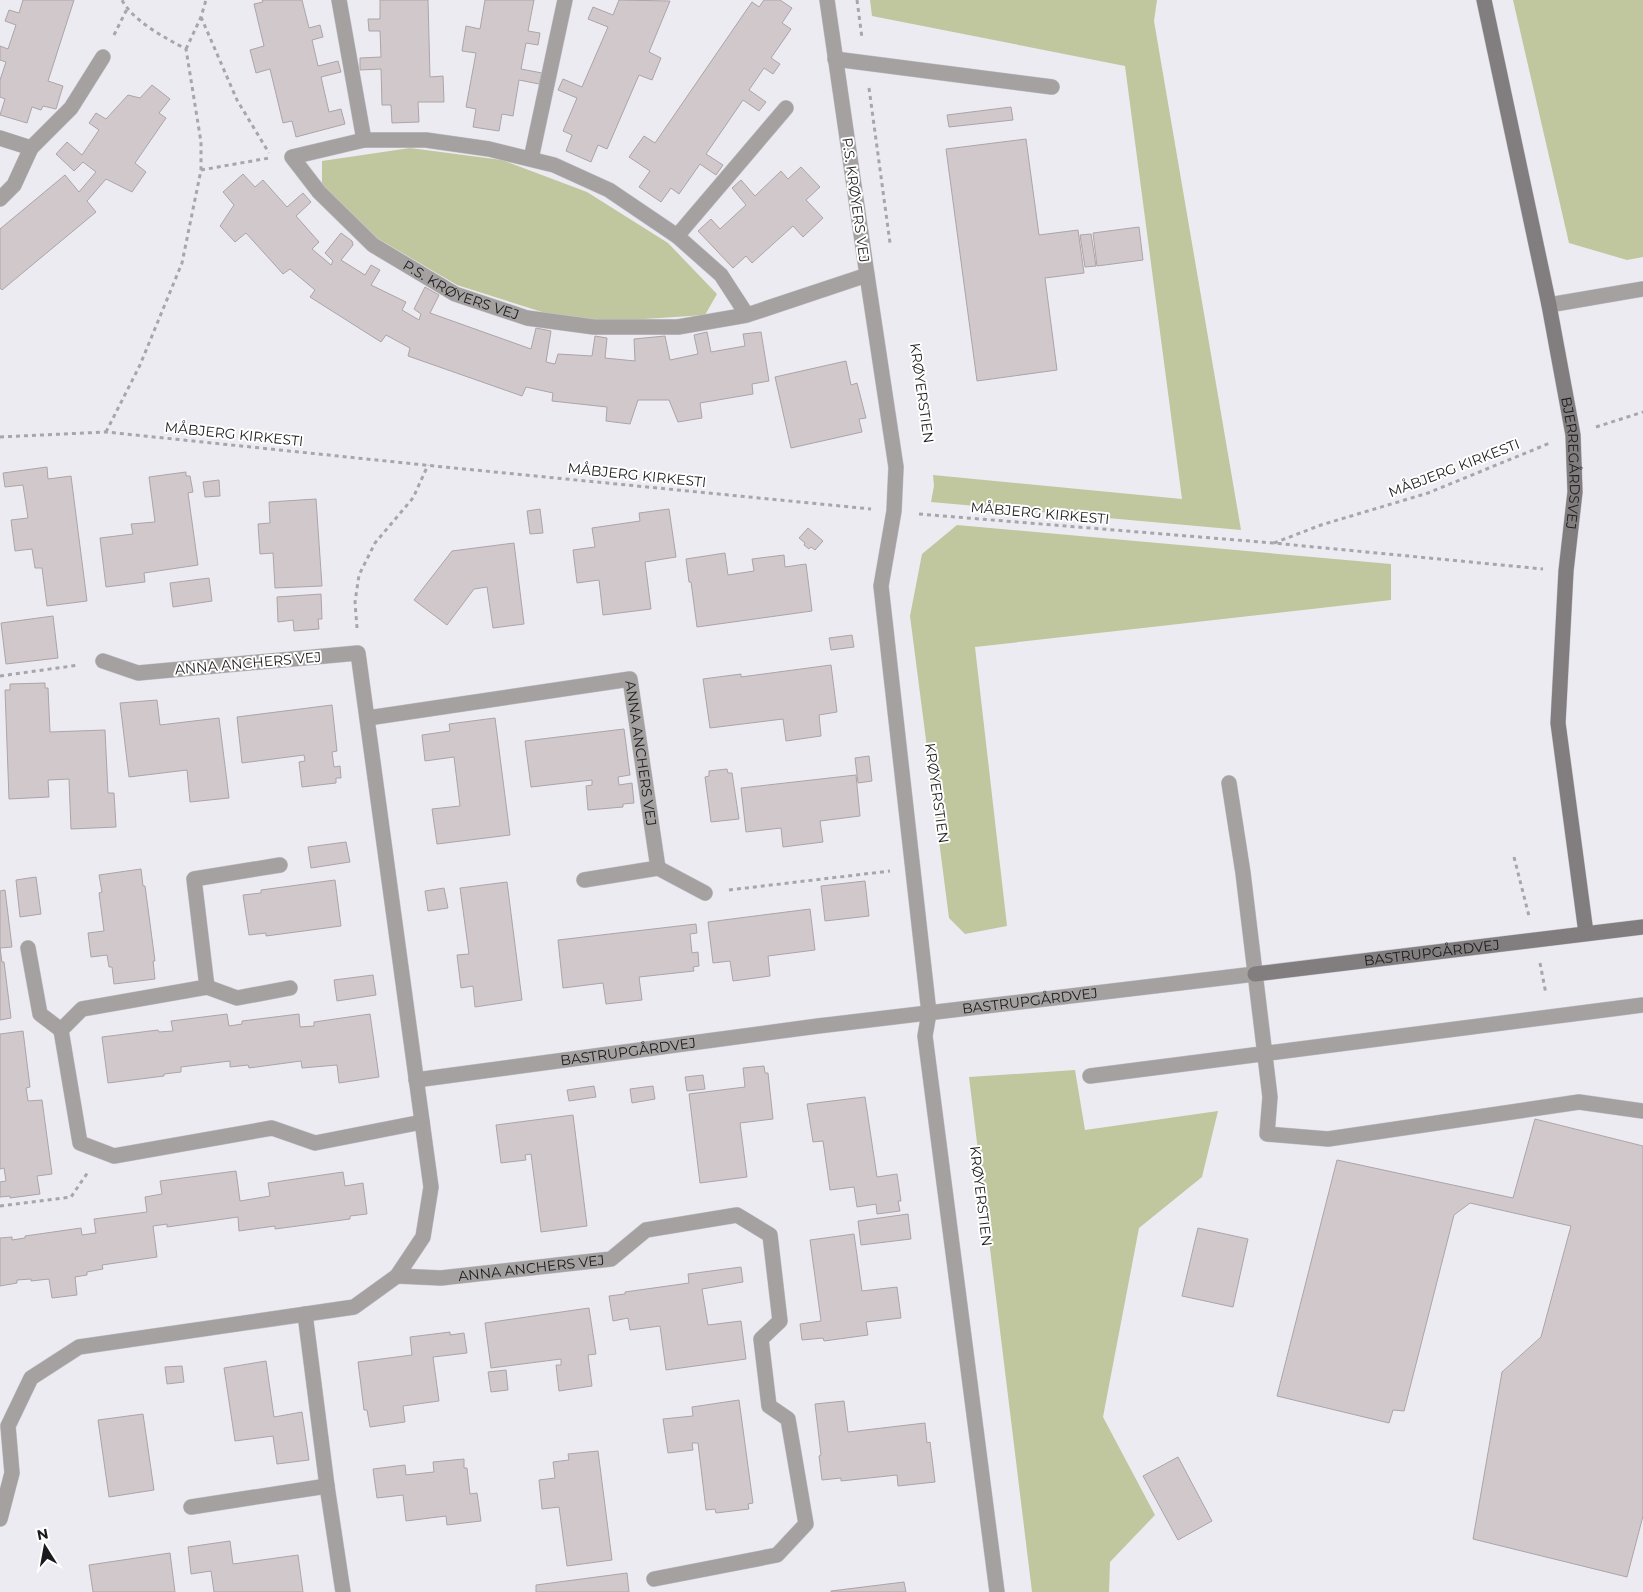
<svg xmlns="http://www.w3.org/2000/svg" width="1643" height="1592" font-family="Montserrat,sans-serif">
  <rect width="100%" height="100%" fill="#ecebf2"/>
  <path fill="#c0c79e" d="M870,0h287l-3,21 87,509 -310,-28 3,-16 -1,-11 249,24 -57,-433 -253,-50z
    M1513,0h130v257l-16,3 -58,-17z
    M410,148l92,12 85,32 81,51 49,51 -12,21 -76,5 -68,-2 -104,-33 -87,-51 -48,-48v-25z
    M957,525l434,39v36l-416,47 32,279 -42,8 -16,-16 -39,-302 12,-62z
    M1075,1070l10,60 133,-19 -16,66 -63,51 -36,189 52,98 -45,47 -1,30h-77l-63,-515z"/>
  <path fill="#d0c8cb" stroke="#aca4a7" d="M23,0h51l-26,81 15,5 -7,23 -13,-3 -2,4 -9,-3 -5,16 -27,-8 5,-16 -5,-2v-17l6,-18 -6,-2v-14l8,3 8,-24 -11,-4 4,-11 10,3z
    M262,0h40l7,28 11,-3 3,12 -11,3 6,26 20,-5 3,11 -20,5 8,35 12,-3 4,15 -49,13 -4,-16 -9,2 -13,-54 -14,4 -6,-23 14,-4 -10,-42 9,-2z
    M380,0h48l2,77 13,-1 1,26h-26l1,20 -27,1 -1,-18h-9l-1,-36 -21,1v-12l21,-1 -1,-26h-11l-1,-12h12z
    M485,0h49l-6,31 12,2 -2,12 -12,-2 -5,26 21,4 -3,11 -20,-4 -6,36 -11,-2 -3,17 -26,-4 3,-18 -10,-2 10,-54 -14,-2 4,-25 14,3z
    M619,0l51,1 -21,51 12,6 -9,22 -13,-5 -32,74 -9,-4 -7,17 -25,-11 6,-16 -9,-4 14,-33 -19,-8 5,-11 19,8 26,-60 -20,-8 5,-12 20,8z
    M764,0h16l12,8 -10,15 9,6 -20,29 9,6 -7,10 -9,-6 -15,22 17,12 -7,9 -16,-11 -37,54 17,11 -7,10 -16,-11 -21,30 -8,-6 -10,14 -22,-15 11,-16 -21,-14 15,-21 11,7 97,-141 7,5z
    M152,85l18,14 -11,14 7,5 -31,45 11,9 -14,20 -26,-13 -19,22 9,11 -94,78 -2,-2v-59l65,-54 14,17 17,-20 -13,-10 -9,9 -18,-17 11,-12 15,13 17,-25 -10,-7 7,-10 10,6 22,-24 12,3z
    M1011,107l2,13 -64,7 -2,-12z
    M1026,139l13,96 39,-5 6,43 -39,5 12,92 -80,11 -31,-232z
    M801,167l19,20 -14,13 17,18 -20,19 -10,-11 -41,37 -6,-7 -13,12 -35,-37 13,-12 9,10 26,-24 -14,-17 9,-8 14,16 26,-25 7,8z
    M243,174l12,13 8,-7 24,27 16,-14 8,9 -15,14 23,26 -7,7 19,16 2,-4 -8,-8 16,-20 11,8 1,4 -12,15 24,15 6,-10 9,5 -9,15 35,17 -4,8 17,10 2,-6 -7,-5 11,-22 14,8 -9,18 101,36 5,-21 15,3 -5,31 9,2 3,-10 34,2 3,-20 12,2 -2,20 30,3 -1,-22 31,-3 5,24 28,-6 -4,-19 13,-3 4,20 34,-6 -2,-12 18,-2 8,49 -17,3 1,10 -53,9 2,15 -24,4 -9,-22h-31l-8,24 -24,-3 1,-14 -55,-6 1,-8 -27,-6 -4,9 -114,-40 2,-8 -24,-13 -5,7 -71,-45 5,-7 -25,-21 -7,5 -37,-41 -11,9 -15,-16 14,-21 -11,-13z
    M1139,227l4,33 -46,6 -4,-33z
    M1091,234l5,32 -11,1 -5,-32z
    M846,361l5,24 6,-2 9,35 -7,1 3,13 -71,16 -16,-71z
    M47,467l1,12 23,-3 16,125 -40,5 -5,-38h-7l-3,-19 -17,2 -4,-31 17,-2 -5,-33 -18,2 -2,-14z
    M186,472v4h4l3,16 -5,1 10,72 -54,8 1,9 -39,5 -6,-49 33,-4 -2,-10 24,-2 -6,-45z
    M219,480l1,16 -15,1 -2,-15z
    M316,499l6,87 -47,2 -2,-35 -13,1 -2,-30 12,-1 -1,-21z
    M540,509l3,24 -13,1 -3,-23z
    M669,509l7,48 -31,5 6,47 -48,6 -4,-35 -22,3 -4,-33 22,-3 -3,-19 48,-7 -1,-8z
    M808,528l15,13 -8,9 -4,-3 -2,2 -5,-4 1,-2 -6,-5z
    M514,543l10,81 -31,4 -6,-41 -13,2 -27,36 -33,-25 38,-49z
    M725,553l3,22 26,-4 -2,-12 32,-4 1,12 21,-3 6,47 -115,16 -6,-45h-2l-3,-23z
    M209,578l3,23 -39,6 -3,-24z
    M321,594l1,25h-4l1,10 -25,2 -1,-11 -15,2 -1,-25z
    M53,616l5,42 -52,6 -5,-41z
    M852,635l2,12 -23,3 -2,-12z
    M831,665l6,47 -18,3 2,21 -35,5 -3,-22 -73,9 -7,-49 38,-5v3z
    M45,683v5h3l2,44 55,-2 3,63h6l2,34 -45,2 -2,-50 -21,1 1,17 -40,2 -4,-109h5v-6z
    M157,700l3,25 59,-7 10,80 -39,4 -3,-32 -58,7 -9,-74z
    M332,705l5,46 -5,1 2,15 6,-1 1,12h-5v5l-34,4 -3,-25 6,-1 -1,-6 -62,8 -5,-46z
    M495,718l15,117 -73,9 -5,-35 28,-3 -6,-49 -29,4 -3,-26 28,-4 -1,-7z
    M624,729l6,46 -12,2 1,8 13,-2 2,20 -11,1v3l-35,3 -2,-24 6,-1v-5l-61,7 -6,-46z
    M869,756l3,25 -14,2 -3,-25z
    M727,769l1,4h4l7,46 -28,3 -6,-45 4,-1v-5z
    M856,775l4,41 -40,5 3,21 -40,5 -2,-19 -35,4 -5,-44z
    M346,842l4,20 -39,6 -3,-21z
    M141,869l2,17h2l10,75h-2l2,18 -41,5 -2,-17h-3l-2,-12 -16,2 -3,-24 16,-2 -5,-38 3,-1 -3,-17z
    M36,877l5,37 -21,3 -4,-37z
    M335,880l6,46 -75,10v-3l-17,2 -6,-40 18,-2v-3z
    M865,881l4,35 -44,5 -4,-35z
    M507,882l15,118 -47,7 -2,-21 -12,2 -4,-33 12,-1 -9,-66z
    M444,888l4,20 -20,3 -3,-20z
    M5,890l7,57 -12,1 2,14h2l7,56 -11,2v-129z
    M810,909l5,41 -47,6 2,20 -37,5 -3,-20 -17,2 -5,-41z
    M696,924l1,9 -7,1 2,19 6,-1 1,14 -6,1 1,4 -55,6 3,23 -36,4 -3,-21 -40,5 -5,-48z
    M373,975l3,20 -39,6 -3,-21z
    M227,1014l2,12 13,-2v-3l57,-7 1,13 14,-1v-4l56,-8 9,63 -40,6 -2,-18 -35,3 -1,-7 -52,7 -1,-3 -18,2v-6l-49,6v5l-17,2v2l-56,7 -6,-46 56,-7 1,2 14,-1 -2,-10z
    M23,1031l7,56 -4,1 2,13 14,-1 10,74 -15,2 3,18 -30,4v-2l-10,1v-15l6,-1 -2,-13 -4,1v-135z
    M764,1066l1,7h3l5,46 -33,4 7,54 -47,6 -11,-89 56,-7 -2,-19z
    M703,1075l2,14 -18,2 -2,-14z
    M594,1086l2,11 -27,4 -2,-11z
    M653,1086l2,13 -23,4 -2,-14z
    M865,1097l12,80 20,-3 4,27h-3l2,10 -23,3 -1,-10 -19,3 -3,-20 -24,3 -7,-49 -10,1 -6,-38z
    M573,1115l14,111 -46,6 -10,-78 -6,1 1,5 -25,3 -5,-38z
    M1535,1119l108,27v370l-16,61 -154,-38 29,-167 39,-35 30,-111 -101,-23 -16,12 -50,196 -11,-1 -4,13 -112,-27 60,-236 176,38z
    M236,1171l4,30 30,-5 -2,-13 75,-11 2,14 18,-3 4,31 -17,2v3l-75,10v-3l-36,5 -1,-14 -71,10v-3l-14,2 4,31 -55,8 1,4 -16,3v3l-12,2 2,18 -25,3 -3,-19 -18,2v-2l-14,1v3l-17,3v-48l12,-1v3l13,-2v-2l56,-8 1,7 14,-2 -2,-14 53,-7 -2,-15 17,-3 -2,-13z
    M908,1214l3,25 -50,6 -3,-24z
    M1198,1228l50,11 -15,68 -51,-11z
    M854,1234l8,57 35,-4 4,31 -35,4 2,13 -44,6 -1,-3 -21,2 -2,-16 21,-3 -11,-81z
    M741,1267l2,15 -41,7 6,36 33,-4 5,38 -80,11 -6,-44 -30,4 -2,-12 -15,3 -4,-25 16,-2v-2l64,-9 -1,-9z
    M589,1308l7,46 -8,1 4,31 -33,5 -3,-26h5v-6l-70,9 -6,-45z
    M450,1332v3l14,-2 3,20 -34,4 6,44 -36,5 2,16 -35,5 -3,-17h-3l-6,-48 54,-7 -2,-18z
    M266,1361l8,56 28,-5 7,48 -32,4 -4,-28 -38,5 -11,-73z
    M182,1366l2,16 -17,2 -2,-17z
    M506,1370l2,20 -17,2 -3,-20z
    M739,1400l14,103 -5,1 1,5 -33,4 -1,-4 -9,1 -8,-67h-6l1,7 -25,3 -5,-34 30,-3 -1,-9z
    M844,1401l4,31 77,-9 2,20 3,-1 5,40 -37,4 -1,-11 -56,6v-3l-19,2 -3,-24 2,-1 -6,-51z
    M143,1414l11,76 -45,7 -11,-77z
    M598,1451l14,109 -45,6 -8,-59 -17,2 -3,-29 16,-2 -2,-16 16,-2 -1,-6z
    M1178,1457l34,64 -34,19 -35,-64z
    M464,1459v9h3l3,26 7,-1 4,28 -34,4 -1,-9 -40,5 -3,-26 -26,3 -4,-29 32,-4 1,10 28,-3 -1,-10z
    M230,1541l3,23 65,-9 5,37h-89l-3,-21 -20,3 -3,-27z
    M170,1553l5,39h-82l-4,-27z
    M627,1573l2,19h-93v-7z
    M904,1582l2,10h-75v-1z"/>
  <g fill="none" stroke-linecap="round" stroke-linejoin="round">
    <g stroke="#c6c6cc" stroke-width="16">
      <path id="lane" d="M835,59l217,28
        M867,275l29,192 -2,44 -13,75 48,427 -4,23 72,556
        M1229,783l14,90 27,224 -3,37 61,5 251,-37 64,9
        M658,868l47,25
        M1090,1076l553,-71"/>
    </g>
    <g stroke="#c6c6cc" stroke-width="16">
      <g id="street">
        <path d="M339,0l25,140"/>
        <path d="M0,138l31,10 -17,37 -14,14"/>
        <path d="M31,148l40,-40 32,-51"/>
        <path d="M531,159l34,-159"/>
        <path d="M677,236l109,-128"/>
        <path d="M1549,305l94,-16"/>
        <path id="s1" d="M747,315l-26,-40 -44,-39 -68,-46 -55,-25 -65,-16 -63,-9h-62l-72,17 27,35 54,53 82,49 72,24 67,9h84l69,-12 120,-40 -40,-275"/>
        <path id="s2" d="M368,718l262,-39 28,189 -74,12"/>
        <path d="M28,948l12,66 21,16"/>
        <path d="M207,987l-13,-108 86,-14"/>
        <path d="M290,988l-53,10 -30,-11 -125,22 -21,21 19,113 34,13 158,-28 43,15 107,-21"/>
        <path id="s3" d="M416,1080l402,-54 437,-52"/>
        <path id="s4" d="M397,1276l44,2 170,-19 35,-29 91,-15 33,20 10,86 -19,18 8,67 19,13 18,105 -29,31 -123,24"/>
        <path d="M305,1314l22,172 16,106"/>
        <path d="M191,1507l136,-21"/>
        <path d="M0,1519l12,-46 -4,-47 23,-48 48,-31 275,-40 43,-31 26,-39 8,-50 -73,-534 -220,20 -35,-12"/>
      </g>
    </g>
    <g stroke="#c6c6cc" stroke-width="16">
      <g id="secondary">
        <path id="s5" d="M1484,0l65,305 24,130 2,57 -9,79 -8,152 28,210"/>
        <path id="s6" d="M1255,974l388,-47"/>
      </g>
    </g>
    <path stroke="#a7a6ab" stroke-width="3" stroke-dasharray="4 4" stroke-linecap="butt" d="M857,0l5,38
      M201,17l36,83 32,53
      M114,35l13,-26
      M186,49l15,-32 5,-17
      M869,88l21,155
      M201,170l68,-12
      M1596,427l47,-15
      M106,432l34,-67 42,-102 19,-93v-28l-15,-93c-21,-11 -53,-28 -64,-49
      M0,437l106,-5 338,35 427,42
      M919,514l354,29 270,26
      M1274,543l47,-18 107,-32 122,-50
      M357,628l-2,-26 4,-27 16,-32 38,-45 15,-33
      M0,676l79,-11
      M1514,857l15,59
      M729,890l161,-19
      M1540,963l6,31
      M0,1206l71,-9 17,-25"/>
    <use href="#lane" stroke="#a5a1a1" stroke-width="15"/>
    <use href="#street" stroke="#a5a1a1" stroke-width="15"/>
    <use href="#secondary" stroke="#827d7e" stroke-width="15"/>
  </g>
  <g text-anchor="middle" stroke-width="4" stroke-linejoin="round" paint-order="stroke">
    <g font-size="14" fill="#1b1b1d" stroke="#fff">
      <text transform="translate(856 200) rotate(82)" y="5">P.S. KRØYERS VEJ</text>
      <text dy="5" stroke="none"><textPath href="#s1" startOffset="735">P.S. KRØYERS VEJ</textPath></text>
      <text transform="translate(922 393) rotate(82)" y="5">KRØYERSTIEN</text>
      <text transform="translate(234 434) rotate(6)" y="5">MÅBJERG KIRKESTI</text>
      <text dy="5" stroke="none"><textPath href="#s5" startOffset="472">BJERREGÅRDSVEJ</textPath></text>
      <text transform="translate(1454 468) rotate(-21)" y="5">MÅBJERG KIRKESTI</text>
      <text transform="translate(637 475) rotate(6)" y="5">MÅBJERG KIRKESTI</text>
      <text transform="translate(1040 513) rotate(5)" y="5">MÅBJERG KIRKESTI</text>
      <text transform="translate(248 663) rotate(-5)" y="5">ANNA ANCHERS VEJ</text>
      <text dy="5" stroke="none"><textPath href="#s2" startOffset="340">ANNA ANCHERS VEJ</textPath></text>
      <text transform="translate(937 793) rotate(82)" y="5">KRØYERSTIEN</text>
      <text dy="5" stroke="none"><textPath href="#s6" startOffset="178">BASTRUPGÅRDVEJ</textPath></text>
      <text dy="5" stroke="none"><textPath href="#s3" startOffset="619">BASTRUPGÅRDVEJ</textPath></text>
      <text dy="5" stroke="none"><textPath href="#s3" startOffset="214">BASTRUPGÅRDVEJ</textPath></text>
      <text transform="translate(981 1196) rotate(83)" y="5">KRØYERSTIEN</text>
      <text dy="5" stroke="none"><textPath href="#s4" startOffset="135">ANNA ANCHERS VEJ</textPath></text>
    </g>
  </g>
  <g transform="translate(45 1547) rotate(349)" stroke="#ffffff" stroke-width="4" paint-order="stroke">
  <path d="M0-4L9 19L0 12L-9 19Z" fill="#1b1b1d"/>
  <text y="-8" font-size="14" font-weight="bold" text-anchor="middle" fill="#1b1b1d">N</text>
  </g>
</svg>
